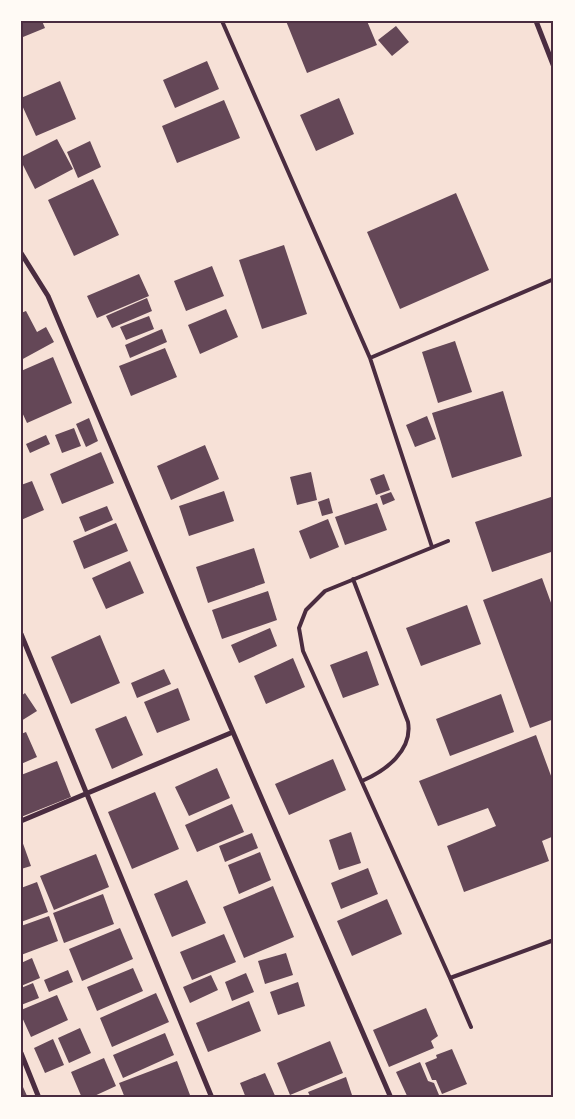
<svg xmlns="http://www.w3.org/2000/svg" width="575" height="1119" font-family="'DejaVu Sans',sans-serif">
  <rect width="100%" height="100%" fill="#f7e1d7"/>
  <path fill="#644757" d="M21,21h21l3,7 -22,9 -2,-4z
    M286,21h81l10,24 -70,28z
    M396,26l13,16 -17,14 -14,-16z
    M207,61l12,28 -44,19 -12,-28z
    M60,81l16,38 -40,17 -15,-33v-5z
    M339,98l15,36 -38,17 -16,-36z
    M224,100l16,38 -63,25 -15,-37z
    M57,139l16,30 -38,20 -14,-28v-4z
    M90,141l11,26 -23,11 -11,-26z
    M93,179l26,56 -45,21 -26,-56z
    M456,193l33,77 -89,39 -33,-77z
    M284,245l23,69 -45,15 -23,-69z
    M212,266l12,30 -38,15 -12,-30z
    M139,274l10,22 -52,22 -10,-22z
    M147,298l5,13 -40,17 -6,-12z
    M226,309l12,28 -38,17 -12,-29z
    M26,311l11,21 9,-5 8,15 -33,18v-47z
    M149,316l5,13 -28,11 -6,-13z
    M162,329l5,13 -37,16 -5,-13z
    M455,341l17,51 -34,11 -16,-51z
    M165,348l12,29 -46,19 -12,-30z
    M53,357l19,46 -45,20 -6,-13v-39z
    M503,391l19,65 -70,22 -20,-65z
    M427,416l9,23 -21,8 -9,-22z
    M89,418l9,23 -12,6 -10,-23z
    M74,428l7,18 -19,7 -7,-18z
    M46,435l4,9 -20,9 -4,-9z
    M205,445l14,34 -48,21 -14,-34z
    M101,452l13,31 -52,21 -12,-30z
    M311,472l6,28 -20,5 -7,-28z
    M384,474l6,16 -14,5 -6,-16z
    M32,481l12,29 -23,10v-35z
    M224,491l10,30 -45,15 -10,-30z
    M391,492l4,8 -12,5 -3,-9z
    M554,496v55l-62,21 -17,-50z
    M329,498l4,15 -11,3 -4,-14z
    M377,503l10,27 -42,15 -10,-28z
    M107,506l6,14 -28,12 -6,-15z
    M328,519l11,28 -29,12 -11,-28z
    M116,523l12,28 -44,18 -11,-28z
    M254,548l11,35 -57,20 -12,-36z
    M130,561l14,32 -38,16 -14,-31z
    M542,578l12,33v108l-24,9 -47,-128z
    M268,591l9,29 -55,19 -10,-29z
    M467,605l14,39 -60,22 -15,-38z
    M270,628l7,18 -38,17 -8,-18z
    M100,635l20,48 -49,21 -20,-47z
    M367,651l12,34 -36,13 -13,-33z
    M293,658l12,29 -39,17 -12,-28z
    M164,669l7,15 -34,14 -6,-15z
    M178,688l12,32 -33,13 -13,-31z
    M25,693l12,18 -16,10v-25z
    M501,694l13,38 -64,24 -14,-37z
    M126,716l17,39 -31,14 -17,-40z
    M26,732l11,25 -16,7v-30z
    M536,735l18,49v52l-12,5 7,20 -85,31 -17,-46 49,-20 -8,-18 -50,18 -19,-45z
    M333,759l13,31 -57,25 -14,-31z
    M57,761l14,36 -50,20v-42z
    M217,768l13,30 -41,18 -14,-29z
    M155,792l24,57 -47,20 -24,-57z
    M232,804l12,28 -47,20 -12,-27z
    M351,832l10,31 -22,7 -10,-30z
    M252,833l6,15 -33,14 -6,-16z
    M21,838l10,28 -10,3z
    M260,852l11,28 -32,14 -11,-29z
    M96,854l13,33 -55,23 -14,-34z
    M368,868l10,26 -37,15 -10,-26z
    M187,880l19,43 -34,14 -18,-43z
    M37,882l11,30 -27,10v-34z
    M273,886l21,51 -50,21 -21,-51z
    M103,894l11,30 -50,19 -11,-30z
    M387,899l15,35 -50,22 -15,-35z
    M49,916l9,25 -37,14v-29z
    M120,928l13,31 -51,22 -13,-32z
    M224,934l12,28 -44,18 -12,-28z
    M286,953l7,22 -28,9 -7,-23z
    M32,958l8,20 -19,8v-23z
    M133,968l10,23 -46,20 -10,-24z
    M68,970l5,12 -24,10 -5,-12z
    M246,973l8,19 -22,9 -7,-19z
    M211,975l7,15 -28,13 -7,-16z
    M298,982l7,24 -27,9 -8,-23z
    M33,983l6,15 -18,7v-17z
    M156,993l13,29 -57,25 -12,-29z
    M57,995l11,25 -37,17 -10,-22v-5z
    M249,1001l12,30 -53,21 -12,-29z
    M426,1008l12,28 -7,5 3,7 -45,19 -16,-37z
    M80,1028l11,25 -22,10 -11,-25z
    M165,1033l9,22 -51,23 -10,-23z
    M53,1039l11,26 -19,8 -11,-25z
    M330,1041l13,32 -53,22 -13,-32z
    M452,1049l15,35 -25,10 -6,-14h-4l-7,-17 12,-5 -1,-3z
    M104,1058l12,28 -26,12h-8l-11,-26z
    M177,1061l13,34 -8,3h-57l-6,-15z
    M420,1062l8,19 6,2 5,12 -7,3h-24l-12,-26z
    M265,1073l11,25h-30l-6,-15z
    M346,1077l7,21h-42l-3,-6z
    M23,1087l5,11h-7v-10z"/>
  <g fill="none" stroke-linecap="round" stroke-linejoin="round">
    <path stroke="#4a2c40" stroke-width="4" d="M222,21l148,337
      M448,541l-123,50 -19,19 -7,18 4,23 147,327 104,-38
      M432,547l-62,-189 184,-79
      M353,579l55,143c5,29 -23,49 -46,59
      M450,978l21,49"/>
    <path stroke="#4a2c40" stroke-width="5" d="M536,21l18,46
      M21,253l27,43 140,332 203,470
      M21,634l191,464
      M21,821l212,-89
      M21,1053l18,45"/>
  </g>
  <rect width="575" height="1119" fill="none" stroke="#fffaf5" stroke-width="45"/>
  <rect x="22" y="22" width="530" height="1074" fill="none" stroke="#4a2c40" stroke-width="2"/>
</svg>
